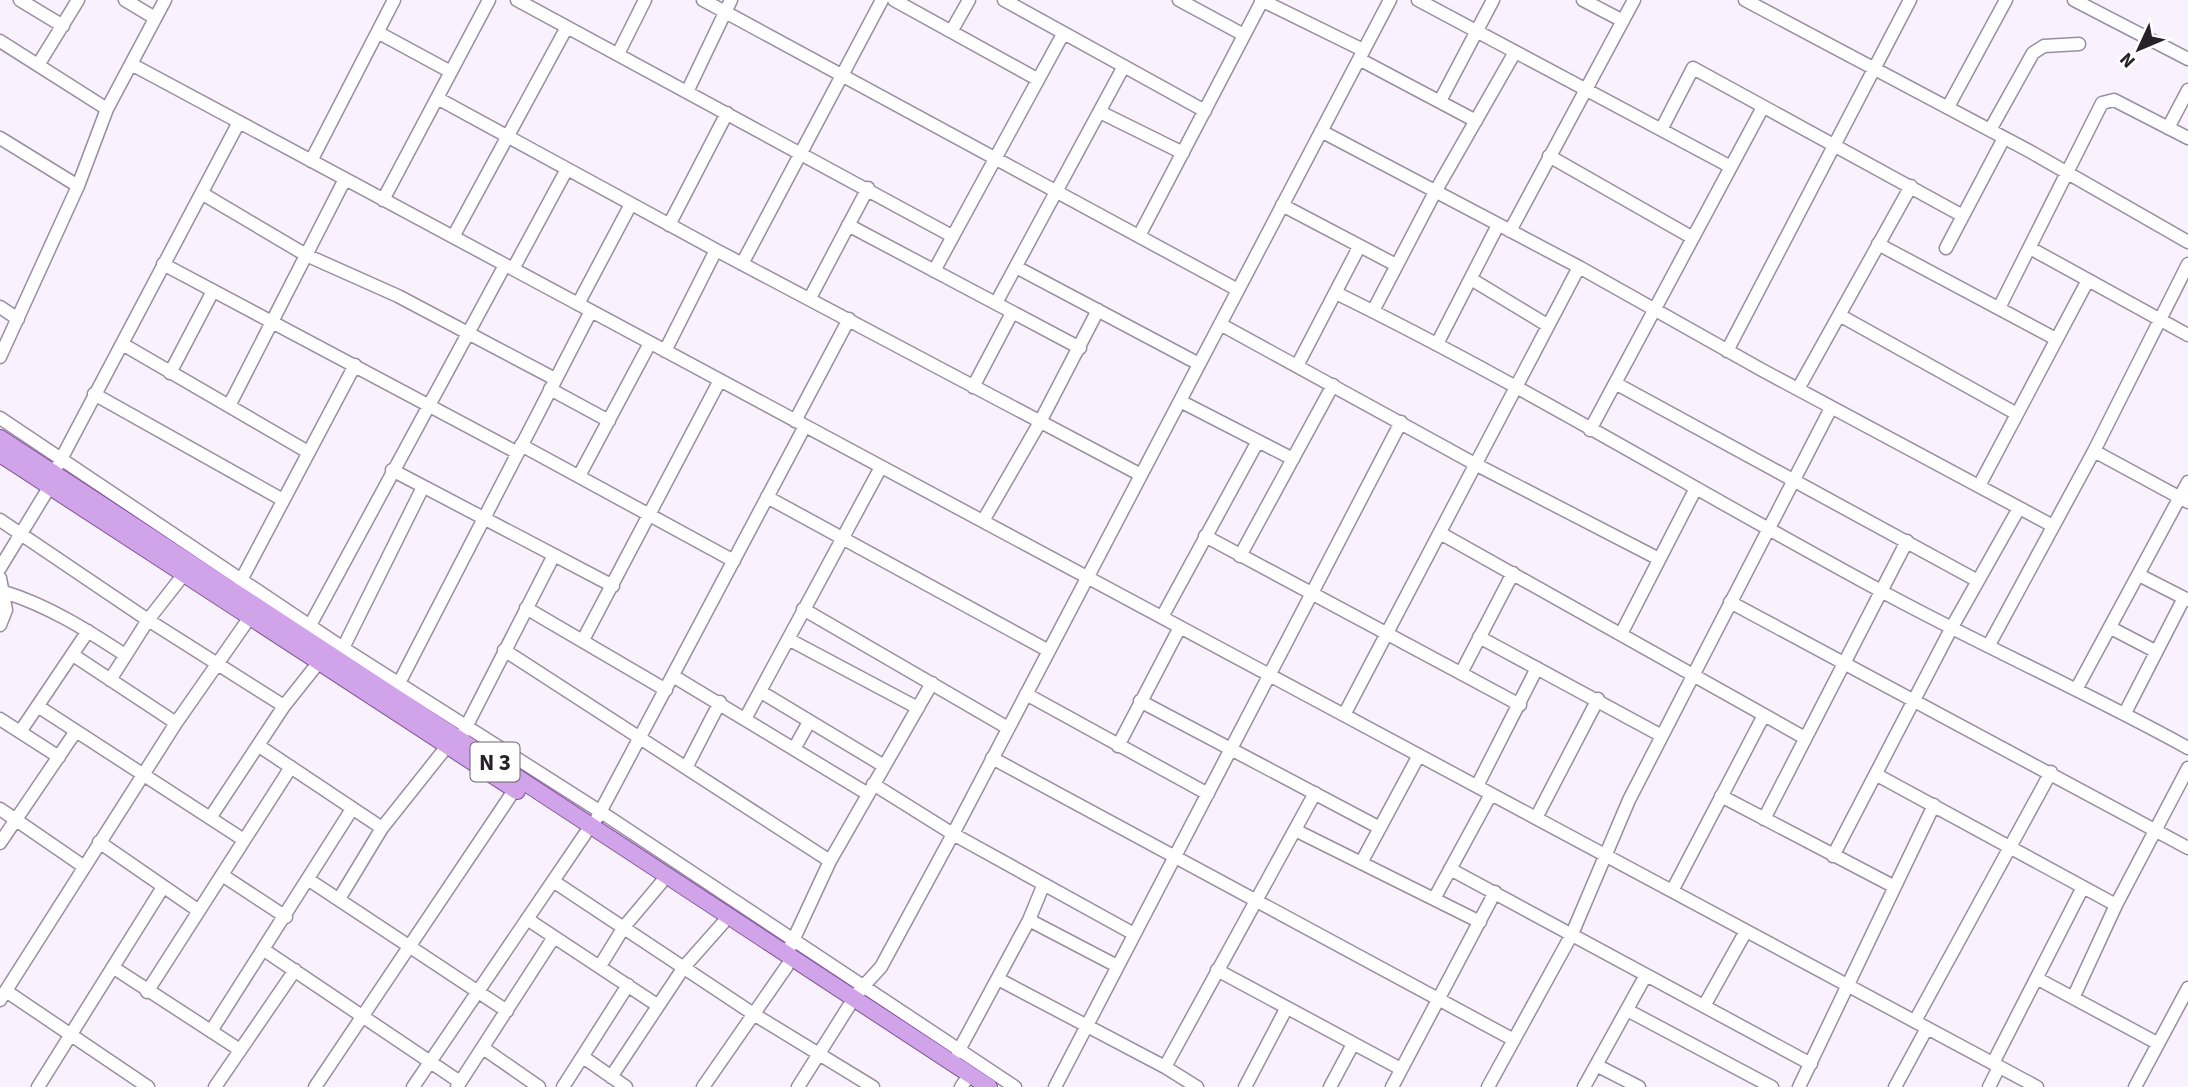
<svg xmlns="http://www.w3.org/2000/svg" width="2188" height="1087" font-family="'Source Sans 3',sans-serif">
  <rect width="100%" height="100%" fill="#f9f1fe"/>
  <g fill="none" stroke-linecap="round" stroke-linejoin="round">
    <g stroke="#9a8ea1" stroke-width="15">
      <path id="minor" d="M20,0l43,26
        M125,0l30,18
        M517,0l435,236
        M703,0l535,290
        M894,0l143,79
        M1004,0l201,111
        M1179,0l65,35
        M1261,0l102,50
        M1418,0l313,167
        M1583,0l40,21
        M1745,0l286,152 157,90
        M2074,0l114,59
        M952,30l17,-30
        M379,33l72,39
        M0,41l107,68
        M618,54l27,-54
        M1359,59l117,62
        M131,64l1906,1023
        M38,65l40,-65
        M687,92l44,-92
        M437,98l279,152 425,225
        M1440,101l53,-101
        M1948,107l58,-107
        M1100,112l83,41
        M1662,128l31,-60 270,148
        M2168,128l20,-38
        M1990,130l43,-77 11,-7 35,-2
        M1321,131l258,136 183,103 291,156
        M0,138l78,48
        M1549,156l144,82
        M311,161l83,-161
        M203,194l103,61 92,41 157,83
        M383,200l106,-200
        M1282,205l114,60
        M669,225l58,-112
        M848,225l232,123
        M1510,231l124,-231
        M1139,236l123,-235
        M453,237l114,-210
        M1878,244l178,95
        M1946,248l58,-110
        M2030,248l158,87
        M163,264l355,189
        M742,264l140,-264
        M1016,267l183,97
        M513,269l54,-100
        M934,271l129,-237
        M1471,279l76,46
        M1336,293c186,91 363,200 545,298 101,55 206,101 307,157
        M810,298l58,-110
        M996,303l128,-237
        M578,304l53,-100
        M0,307l18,12
        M1999,308l103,-205 12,-3 74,38
        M1373,311l62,-119 80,-140
        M1841,316l176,98
        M1220,324l255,140 184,95
        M1437,344l61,-119
        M124,345l184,107
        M665,351l51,-101
        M1727,351l183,-351
        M0,357l78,-171 29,-77 58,-109
        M1297,366l62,-119
        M170,373l43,-82
        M1615,383l363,198
        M973,387l39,-74
        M550,389l59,32
        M1798,389l113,-203
        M94,394l189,106
        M1180,401l113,58
        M229,406l116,-227
        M0,418l343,230 258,164 414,275
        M795,421l54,-102
        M1590,430l173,-323
        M521,445l213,116
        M2094,451l94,51
        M58,465l181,-343
        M392,470l221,116
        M579,476l71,-133
        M1979,486l109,-206
        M767,497l282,154
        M0,520l148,100 136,86
        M983,521l57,-99 58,-112
        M1440,533l365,205
        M1205,536l315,169
        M1240,556l93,-171
        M0,568l50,-82
        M2139,575l49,25
        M0,578l6,32 -6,15
        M238,586l117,-221
        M4,592c43,13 83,38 121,63
        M1730,602l458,246
        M526,608l140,82
        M803,609l205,119
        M1162,617l96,-176
        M2111,628l44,23
        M307,631l198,-366
        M1621,634l75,-146
        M1479,637l183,99
        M788,639l130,69
        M583,640l137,-260
        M1989,645l105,-194 94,-187
        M343,648l80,-161
        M504,650l326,211
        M73,655l103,68
        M1461,673l52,-100
        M673,676l195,118
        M110,680l38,-60 36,-46
        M397,687l194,-376
        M2077,688l111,-206
        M761,692l123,74
        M1026,694l182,100
        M1140,701l240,127
        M39,707l205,133
        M2125,713l59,-115
        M1344,715l235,-448
        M0,719l59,38
        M745,719l136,-252
        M20,732l68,-101
        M463,733l91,-178
        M259,746l123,82
        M1118,746l62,-119
        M794,749l15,-27
        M992,758l522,282
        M687,766l33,-64
        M1877,775l239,130
        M873,784l80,50 181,100
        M1477,786l60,-118
        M1721,796l172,90
        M0,809l83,57
        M210,818l74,-112 35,-44
        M597,818l208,-392
        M1536,818l62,-119
        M1764,819l143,-278
        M1295,830l185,92
        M99,842l100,69
        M0,843l76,-112
        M1833,856l119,-229 67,-119
        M1361,863l58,-108
        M1450,869l361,195
        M222,875l64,42
        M309,880l198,131
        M553,881l202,134 118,72
        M1672,891l92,-176
        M339,899l43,-71 66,-83
        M1434,899l57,-105
        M527,919l130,86
        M1029,920l88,46
        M790,947l40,-86 102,-178
        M264,950l196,132
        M600,966l24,-39 37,-44
        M114,968l126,82
        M1217,970l184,99
        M998,979l167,88 32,20
        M2038,979l119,64
        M6,991l142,96
        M147,992l144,-225
        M858,992l23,-25 72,-133 437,-834
        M2074,996l42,-91 72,-137
        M0,1000l176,-277 74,-106
        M1704,1006l42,-75
        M1627,1010l145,77
        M1915,1021l136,-249
        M211,1031l141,-222
        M483,1048l56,39
        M958,1052l71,-132 14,-34
        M583,1057l43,30
        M1993,1063l89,-174
        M1596,1065l43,22
        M1165,1067l150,-274
        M611,1077l73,-110 39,-44
        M38,1087l125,-200
        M215,1087l80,-117
        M315,1087l200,-298
        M413,1087l172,-253
        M457,1087l97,-150
        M563,1087l65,-102
        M703,1087l84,-121
        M798,1087l51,-81
        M961,1087l9,-13
        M1055,1087l346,-665
        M1245,1087l41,-78
        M1330,1087l23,-43
        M1392,1087l103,-195
        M1488,1087l84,-153 57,-134 202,-392
        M1584,1087l62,-112
        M1799,1087l135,-282
        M1895,1087l32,-59
        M1989,1087l10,-20
        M2135,1087l53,-99"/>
    </g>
    <g stroke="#81509c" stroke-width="18">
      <path id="major" d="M0,438l989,649
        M0,454l517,337"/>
    </g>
    <use href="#minor" stroke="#fff" stroke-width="12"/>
    <use href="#major" stroke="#d1a4e9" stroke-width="16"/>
  </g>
  <g text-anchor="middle" stroke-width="7" stroke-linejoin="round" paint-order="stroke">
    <rect fill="#fff" stroke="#68646a" stroke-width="2" x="470.5" y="742.5" width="49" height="39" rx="5"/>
    <g font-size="23" font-weight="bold" fill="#27222a">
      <text x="495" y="770">N 3</text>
    </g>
  </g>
  <g transform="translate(2139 49) rotate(226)" stroke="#ffffff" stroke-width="5" paint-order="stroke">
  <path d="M0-5L12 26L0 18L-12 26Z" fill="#27222a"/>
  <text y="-10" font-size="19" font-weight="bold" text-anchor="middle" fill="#27222a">N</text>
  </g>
</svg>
